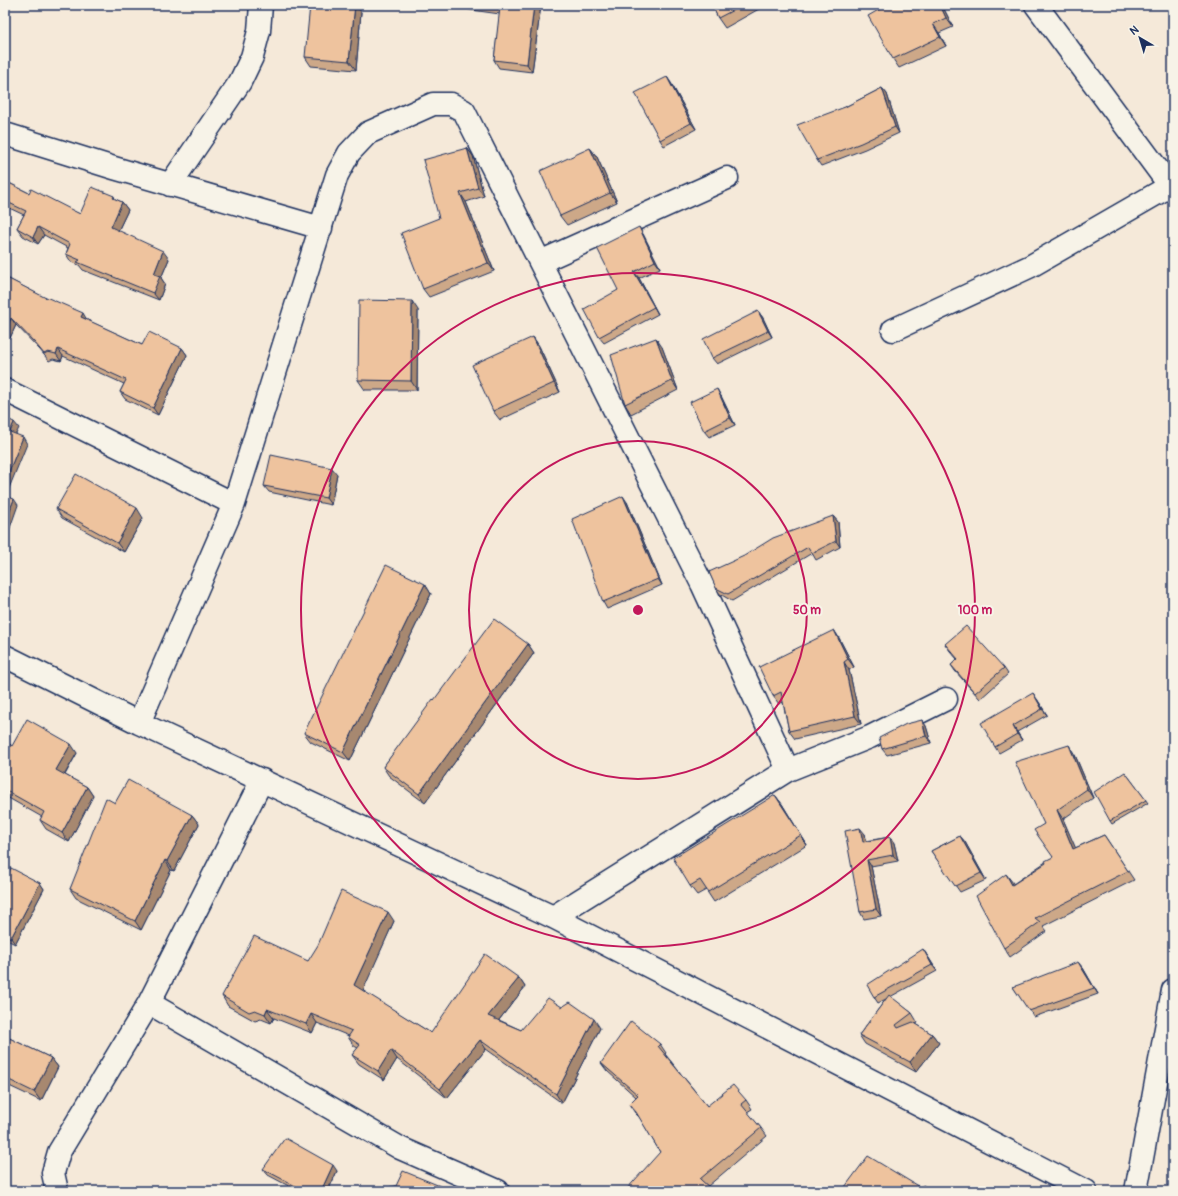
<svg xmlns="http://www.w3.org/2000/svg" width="1178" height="1196" font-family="Pangolin,sans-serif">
  <rect width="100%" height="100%" fill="#f5e9d9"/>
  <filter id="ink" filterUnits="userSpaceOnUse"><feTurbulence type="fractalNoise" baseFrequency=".025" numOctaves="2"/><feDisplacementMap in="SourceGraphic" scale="8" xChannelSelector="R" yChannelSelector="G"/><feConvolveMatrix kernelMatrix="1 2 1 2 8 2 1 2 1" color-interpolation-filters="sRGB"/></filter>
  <g filter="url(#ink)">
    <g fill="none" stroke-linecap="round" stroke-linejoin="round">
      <g stroke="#1b2f5e" stroke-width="25">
        <path id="street" d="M1036,5l137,185
          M5,134l109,34 207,60
          M170,185l70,-103 12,-25 7,-26 2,-26
          M540,262l187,-84
          M893,330l138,-64 139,-80
          M5,390l229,114
          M5,656l134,67 414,194 533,274
          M139,723l95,-219 103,-329 12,-22 19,-20 65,-29h18l13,7 238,473 86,186
          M553,917l235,-147 82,-33 76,-38
          M149,1003l251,145 98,43
          M57,1191l-4,-18 6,-21 90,-149 113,-223
          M1136,1191l37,-201"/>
      </g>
      <use href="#street" stroke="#f7f3e8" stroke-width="22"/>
    </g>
    <path fill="#cda888" stroke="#1b2f5e" d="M455,5h86l-9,67 -33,-4 -5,-8 6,-46 -43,-6z
      M712,5h54l-41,23 -7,-10z
      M942,5l11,22 -14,6 7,13 -47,22 -6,-9z
      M361,12l-5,58 -45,-4 -6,-9z
      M667,77l4,6 25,46 -32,17 -4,-6z
      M882,88l5,6 12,39 -34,16 -44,17 -4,-6 28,-53z
      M467,148l6,8 11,40 -18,6 28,69 -65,26 -6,-8 16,-71z
      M590,148l7,9 20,45 -50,23 -7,-9z
      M5,181l24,12 51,21 34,-18 1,3 7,3 6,8 -10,21 51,28 -8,19 4,6 -6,16 -76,-30 -4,-5 -8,-3 -5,-8 2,-6 -24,-13 -6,9 -15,-8 -6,-8 7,-13 -19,-9z
      M643,234l17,34 -21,10 19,36 -54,29 -5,-6 19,-47z
      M5,277l82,43 55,25 40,3 5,7 -29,60 -33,-16 -5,-7 4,-8 -61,-28 -2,5 -8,-2 -4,2 -9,-11 -24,-25 -6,13 -5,-2z
      M418,310l-1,80h-52l-7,-10z
      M758,311l5,7 9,19 -55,27 -5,-6z
      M533,337l6,9 21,46 -60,28 -7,-9z
      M662,347l16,43 -47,24 -6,-10z
      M721,396l14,29 -26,12 -5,-6z
      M337,474l-6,31 -62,-13 -5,-6z
      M627,502l35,83 -55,24 -4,-7z
      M56,509l87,9 -19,34 -62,-34z
      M833,516l5,6 2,25 -24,13 -4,-7 -80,48 -12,-7 -4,-6z
      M425,584l6,10 -81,167 -39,-19 -7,-9z
      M834,630l5,8 15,29 -5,3 12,54 -66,15 -6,-8 -6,-29 -4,2 -6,-8z
      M528,644l6,9 -109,150 -36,-27 -6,-9 51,-67z
      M945,644l59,24 4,6 -28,25 -25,-28 -4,-6 6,-6 -7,-8z
      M1037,699l10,16 -30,17 5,8 -23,13 -4,-6z
      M922,720l4,6 5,17 -44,12 -5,-6z
      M5,741l7,5 65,7 -12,22 22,12 6,9 -24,46 -23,-13 -6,-9 2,-3 -37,-21z
      M1075,755l18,43 -30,21 12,29 29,-13 30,45 -91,46 4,5 -37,26 -6,-9 9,-64 40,-27 -9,-33z
      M1125,772l23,31 -36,21 -2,-3z
      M775,795l7,9 25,41 -93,57 -8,-12 -9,5 -7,-9z
      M115,803l77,12 7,9 -25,47 -3,-1 -30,60 -65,-32 -6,-9z
      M865,834l1,7 24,-4 4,6 4,18 -27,5 10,50 -17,3 -4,-7z
      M960,836l5,6 21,38 -26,12 -29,-41z
      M5,880l35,3 4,6 -29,55 -10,-5z
      M394,921l-32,70 69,42 88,-55 6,9 -26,33 22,10 41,-23 38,21 -38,75 -76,-54 -39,49 -50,-39 -13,21 -25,-16 -7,-9 6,-7 -4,-2 -6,-9 1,-1 -32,-13 -5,10 -38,-15 -3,5 -10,-4 -6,2 -27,-15 -6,-10 86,-35z
      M923,949l14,22 -47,26 22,16 6,10 -2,1 16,10 7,9 -23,29 -51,-28 -6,-9 27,-36 -8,4 -4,-6z
      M1083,968l15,26 -64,23 -21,-30z
      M5,1036l46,22 7,9 -17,34 -36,-17z
      M660,1044l6,9 -1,1 42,52 39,-6 6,9 -5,3 14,16 6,8 -59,50 -48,-34 -20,-34 -5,-5 -6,-9 7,-7 -29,-26 -6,-8z
      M263,1169l74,2 -9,20h-30l-30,-16z"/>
    <path fill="#a7886f" stroke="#1b2f5e" d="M355,5h2l4,7 -5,58 -7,-9z
      M534,5h7l-9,67 -5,-8z
      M940,5h2l11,22 -7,-9z
      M933,24l6,9 7,13 -6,-9z
      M667,77l4,6 25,46 -5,-6z
      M882,88l5,6 12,39 -4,-6z
      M467,148l6,8 11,40 -6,-8z
      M590,148l7,9 20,45 -7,-9z
      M460,193l6,9 28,69 -6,-8z
      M122,202l6,8 -12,25 -5,-8z
      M38,227l6,8 -6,9 -5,-7z
      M639,227l4,7 17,34 -5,-7z
      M163,251l6,8 -8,19 4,6 -6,16 -6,-7 1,-19z
      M634,272l5,6 19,36z
      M412,301l6,9 -1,80 -6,-9z
      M758,311l5,7 9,19 -4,-6z
      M83,313l4,7 -6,-3z
      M11,318l5,7 -6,13 -5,-7z
      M533,337l6,9 21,46 -6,-9z
      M656,338l6,9 16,43 -6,-9z
      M182,348l5,7 -29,60 -5,-7z
      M58,349l5,7 -2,5 -5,-7z
      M717,389l4,7 14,29 -5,-7z
      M14,422l5,6 -5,10 -4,-6z
      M23,437l4,7 -22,54v-17z
      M332,468l5,6 -6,31 -5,-7z
      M623,496l4,6 35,83 -4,-6z
      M14,499l4,6 -13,37v-19z
      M137,508l6,10 -19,34 -7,-9z
      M833,516l5,6 2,25 -4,-6z
      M425,584l6,10 -81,167 -7,-9z
      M834,630l5,8 15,29 -6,-8z
      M528,644l6,9 -109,150 -6,-9z
      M844,662l5,8 12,54 -6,-8z
      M1033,693l4,6 10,16 -5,-6z
      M922,720l4,6 5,17 -5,-7z
      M1013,726l4,6 5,8 -5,-6z
      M71,744l6,9 -15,26 -6,-9z
      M1069,745l6,10 18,43 -6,-9z
      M87,787l6,9 -24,46 -7,-9z
      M775,795l7,9 25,41 -6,-10z
      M1057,810l6,9 17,39 -7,-9z
      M192,815l7,9 -25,47 -7,-10z
      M860,828l5,6 3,14 -5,-6z
      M960,836l5,6 21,38 -5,-7z
      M890,837l4,6 4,18 -5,-6z
      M165,860l6,10 -30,60 -6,-9z
      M867,860l4,6 10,50 -5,-7z
      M1006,874l7,9 5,11 -6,-9z
      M40,883l4,6 -29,55 -4,-6z
      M388,912l6,9 -33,74 -7,-10z
      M923,949l4,6 10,16 -5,-6z
      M1078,962l5,6 15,26 -4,-6z
      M519,978l6,9 -30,38 -7,-9z
      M267,1009l7,9 -3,5 -6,-9z
      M311,1014l6,9 -5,10 -6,-9z
      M594,1019l6,9 -38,75 -6,-9z
      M932,1034l7,9 -23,29 -6,-10z
      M480,1040l6,9 -39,49 -7,-9z
      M391,1050l6,9 -13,21 -6,-9z
      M51,1058l7,9 -17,34 -7,-9z
      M333,1165l4,6 -9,20h-7z
      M440,1186l3,5h-4v-1z"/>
    <path fill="#eec39e" stroke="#1b2f5e" d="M310,5h45l-6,56 -44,-4z
      M486,5h48l-7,59 -33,-4 6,-53z
      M712,5h31l-25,13z
      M887,5h53l6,13 -13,6 7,13 -47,22 -25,-43z
      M667,77l24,46 -31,17 -25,-47z
      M882,88l13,39 -34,16 -44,17 -20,-35 48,-18z
      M467,148l11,40 -18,5 28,70 -65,26 -22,-56 38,-15 -16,-58z
      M590,148l20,45 -50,23 -20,-45z
      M5,181l24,12 2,-4 49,25 12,-27 22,9 -1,2 9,4 -11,25 52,24 -9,23 6,2 -7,17 -76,-31 3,-2 -14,-6 4,-10 -32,-17 -5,10 -16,-9 9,-17 -21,-10z
      M639,227l16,34 -21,11 20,35 -55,30 -15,-28 34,-19 -21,-42z
      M5,277l41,21v-1l37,16 -2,4 61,28 7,-13 33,16 -29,60 -33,-16 6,-12 -68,-31 -2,5 -8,-2 -4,2 -9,-11 -24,-25 -6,13z
      M359,300l53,1 -1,80 -53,-1z
      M758,311l10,20 -56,27 -9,-19z
      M533,337l21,46 -61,28 -21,-46z
      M656,338l16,43 -47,23 -14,-49z
      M717,389l13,29 -26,13 -14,-29z
      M5,418l9,4 -4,10 13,5 -18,44z
      M271,455l61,13 -6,30 -62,-12z
      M76,474l61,34 -20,35 -61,-34z
      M5,496l9,3 -9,24z
      M623,496l35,83 -55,23 -31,-83z
      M833,516l3,25 -24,12 -4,-6 -80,47 -12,-6 -7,-16 35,-16 29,-18z
      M386,565l39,19 -82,168 -39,-19z
      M494,619l34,25 -109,150 -36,-27 50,-68 1,1z
      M966,626l38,42 -29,25 -24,-28 7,-6 -13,-15z
      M834,630l14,29 -4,3 11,54 -66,15 -8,-39 -8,4 -14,-29z
      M1033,693l9,16 -29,17 4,8 -22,13 -14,-24z
      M27,719l44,25 -15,26 31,17 -25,46 -22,-13 4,-8 -39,-22v-49l7,5z
      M922,720l4,16 -44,13 -3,-11 27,-14z
      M1069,745l18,44 -30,21 16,39 31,-14 24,36 -93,47 5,4 -36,26 -28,-52 30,-22 6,11 34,-22 -1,-2 8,-4 -19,-27 10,-6 -29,-62z
      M1125,772l21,28 -36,21 -16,-29z
      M128,780l64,35 -25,46 -2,-1 -30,61 -65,-32 36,-91 9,5z
      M775,795l26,40 -93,57 -8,-12 -10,6 -17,-28z
      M860,828l3,14 27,-5 3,18 -26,5 9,49 -16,3 -15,-81z
      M960,836l21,37 -26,13 -24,-35z
      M11,868l29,15 -29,55 -6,-3v-55z
      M341,891l47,21 -34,73 77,48 54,-79 34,24 -31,38 33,14 27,-32 14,9 8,-5 24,17 -38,75 -76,-54 -40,49 -49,-39 -13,21 -26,-16 8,-10 -12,-8 4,-6 -41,-17 -5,10 -39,-15 -2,5 -10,-4 -6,2 -27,-16 32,-60 54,25 10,-16z
      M923,949l9,16 -58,32 -7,-12z
      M1078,962l16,26 -65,23 -16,-24z
      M889,995l23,18 -16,12 2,3 15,-6 19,12 -22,28 -51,-27z
      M631,1021l29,23 -2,2 49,60 26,-21 13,15 -5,4 20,24 -61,51 13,12h-88l35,-39 -24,-40 -7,-8 9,-9 -37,-32z
      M5,1036l46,22 -17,34 -29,-14z
      M285,1138l48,27 -12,26h-16l-42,-22z
      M868,1156l53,32 2,-3 8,6h-89z
      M403,1171l37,15 -1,4 3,1h-55l3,-4 6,-1z"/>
  </g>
  <g fill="none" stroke="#c2185b" stroke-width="2">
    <circle cx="638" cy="610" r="169"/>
    <circle cx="638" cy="610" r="337"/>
  </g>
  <circle cx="638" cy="610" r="6" fill="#c2185b" stroke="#f7f3e8" stroke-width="2"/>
  <g font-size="12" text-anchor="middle" font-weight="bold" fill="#c2185b" stroke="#f7f3e8" stroke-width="4" stroke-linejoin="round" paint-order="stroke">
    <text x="807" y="614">50 m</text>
    <text x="975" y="614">100 m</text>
  </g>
  <rect width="1178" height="1196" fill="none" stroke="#f7f3e8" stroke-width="20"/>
  <rect x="10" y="10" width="1158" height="1176" fill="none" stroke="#1b2f5e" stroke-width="1.5" filter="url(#ink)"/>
  <g transform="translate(1140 38) rotate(322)" stroke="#f7f3e8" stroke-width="3" paint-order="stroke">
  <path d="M0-3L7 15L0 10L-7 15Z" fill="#1b2f5e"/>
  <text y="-6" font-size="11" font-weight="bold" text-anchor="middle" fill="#1b2f5e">N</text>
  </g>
</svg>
